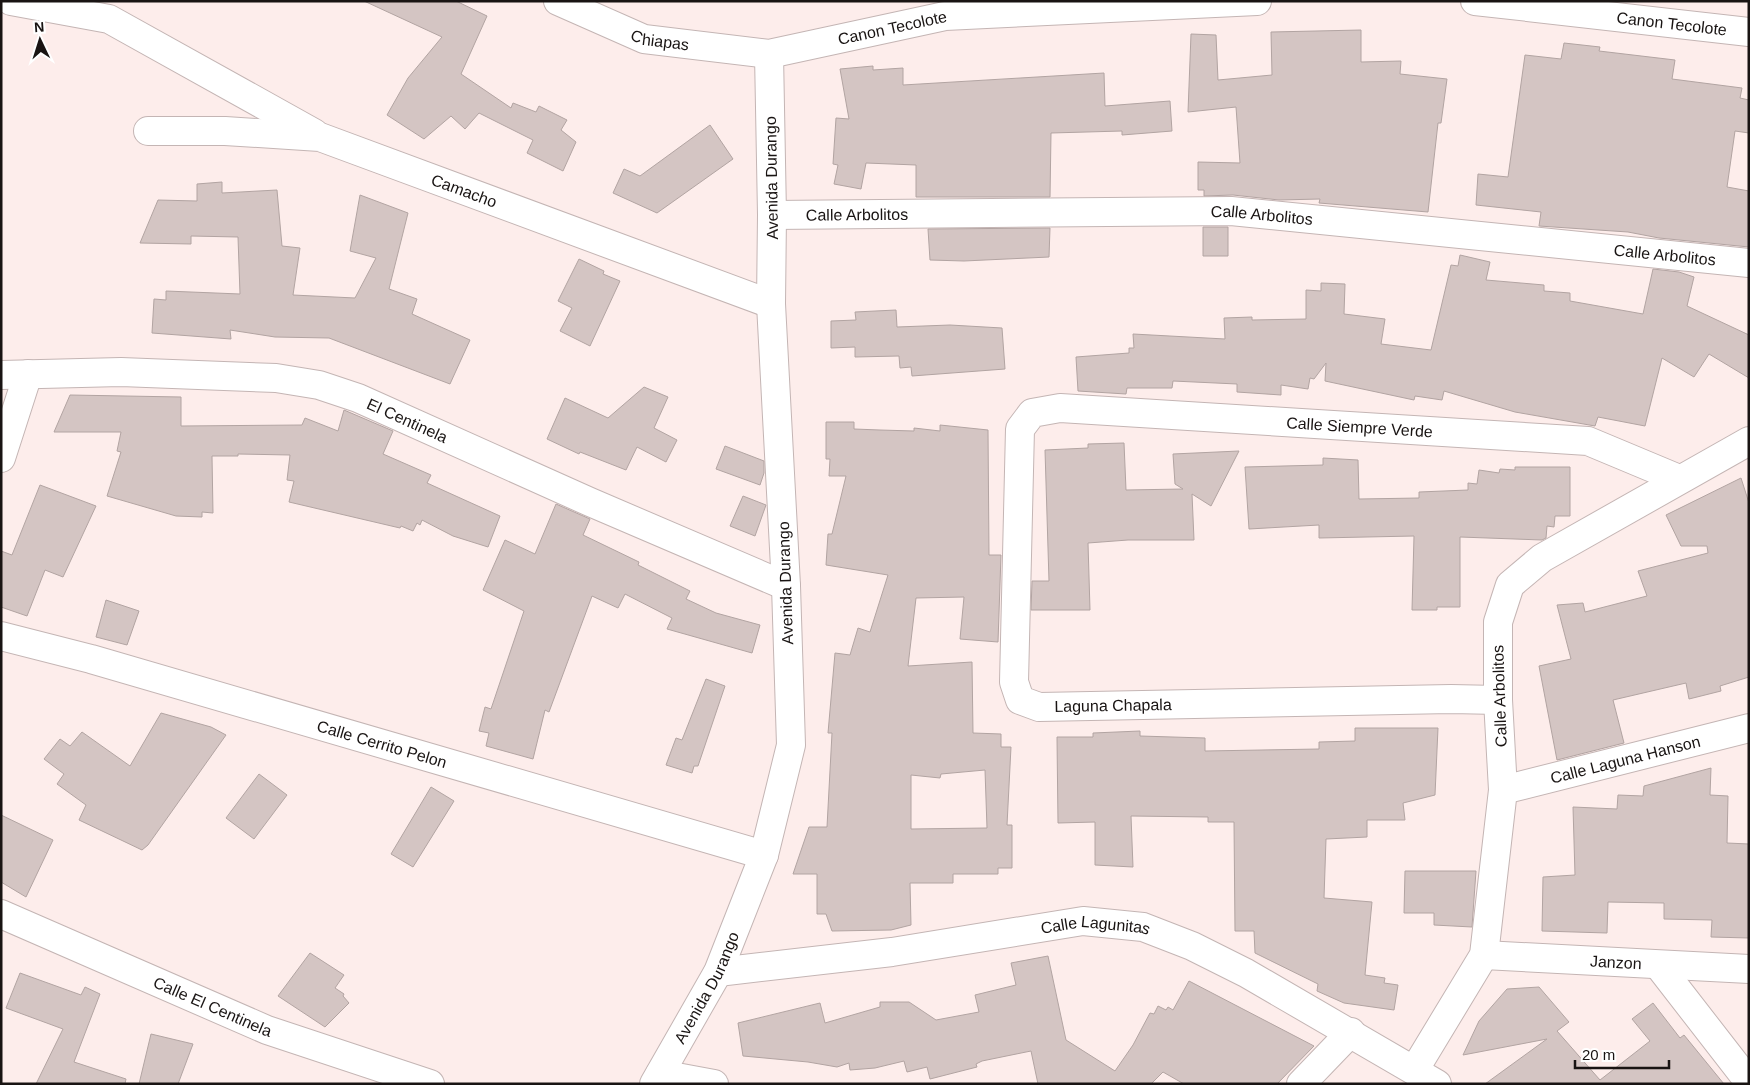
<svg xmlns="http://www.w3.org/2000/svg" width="1750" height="1085" font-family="Helvetica,sans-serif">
  <rect width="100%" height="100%" fill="#fdedeb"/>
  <path fill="#d4c5c3" stroke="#b2a4a2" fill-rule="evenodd" d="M364,1h92l31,15 -26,58 50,34 2,-5 23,9 3,-6 28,14 -6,10 15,12 -13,29 -36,-18 6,-13 -54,-27 -14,16 -14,-13 -27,23 -37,-24 21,-37 34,-41z
    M1361,30v32l40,-1 -1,13 47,5 -6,44h-3l-10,89 -109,-9 1,-4 -41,1 -46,-5 -29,1v-6h-6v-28l42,1 -4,-56 -48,5 3,-78 25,1 2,45 54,-5 -1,-43z
    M1564,43l36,4 -1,4 76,9 -3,19 70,9 -2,10 9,2v33l-14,-2 -8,56 22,4v56l-90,-9 -31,-6 -89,-6 2,-14 -65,-7 2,-31 30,3 17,-122 36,4z
    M873,66v4l30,-2v17l201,-12 1,33 65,-5 2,30 -50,4v-4l-71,2 -1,64h-134v-32l-50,-2 -5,26 -27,-5 4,-19 -5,-1 3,-46 13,1 -9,-50z
    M710,125l23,34 -76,54 -44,-20 11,-24 16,7z
    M222,182v11l55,-3 5,56 18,2 -7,47 62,3 21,-40 -26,-7 10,-56 48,18 -19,76 28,10 -5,15 58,26 -20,44 -121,-46 -54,-1 -45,-7 1,9 -79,-6 2,-34 12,1v-9l74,3 -2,-57 -47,-1v8l-51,-1 18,-43 39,1v-17z
    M1203,227h25v29h-25z
    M1050,228l-1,29 -85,4 -34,-1 -2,-31z
    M1460,255l30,7 -4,18 58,5v6l26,2v8l73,13 10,-45 26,3 15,5 -7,29 62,29v43l-40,-24 -15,23 -32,-19 -17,68 -47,-9 -3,9 -80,-14 -71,-21 -2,9 -27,-4 -1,4 -89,-19 1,-18 -12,16 -4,-1 -2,11 -27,-4v10l-44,-3v-8l-64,-3 -1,7h-45l-1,6 -48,-3 -2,-34 53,-4v-5h5l-1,-14 92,5 -1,-21 28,-1v3l54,-1v-29l15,1v-8l24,1 -1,30 41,5 -4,25 50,6 20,-85 7,1z
    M579,259l25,12 -1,3 17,7 -30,65 -30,-15 12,-23 -14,-7z
    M896,310l1,17 53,-2 52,3 3,41 -93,7 -1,-9 -11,1 -1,-12 -44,1v-10l-24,1v-27l25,-1 -1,-8z
    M644,387l24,10 -14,31 23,12 -11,22 -29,-15 -11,23 -46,-18 -1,2 -32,-15 18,-41 43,20z
    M70,395l111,2v29l121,-1 3,-7 33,13 6,-21 49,21 -10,23 48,21 -4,8 73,33 -12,31 -35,-11 -31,-16 -2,5 -3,-2 -4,8 -12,-5 -1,2 -111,-26 5,-21 -7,-1 3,-25 -52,-1v2h-26l1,57 -11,-1v5l-26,-1 -69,-20 14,-44 -4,-1 4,-19h-67z
    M826,422h28v7l26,1 34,1v-3l26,3v-6l48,5 1,125h12l-3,87 -38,-3 4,-42 -48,1 -8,68 64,-4 1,71 28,1v13h10l-4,78h5v43h-14v6h-45v9h-43l1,42 -20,5 -59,1 -6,-17h-9v-40h-24l16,-47h18l5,-94h-4l7,-80 15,2 8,-27 12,4 18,-57 -62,-10 2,-31h4l14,-58h-17l1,-17h-4zM985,770l2,58 -76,1v-54l29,3 1,-4z
    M1124,443l2,47 57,-1 -8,-5 -2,-30 66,-3 -28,55 -19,-12 2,46h-66l-40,3 2,67h-59l1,-29h17l-4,-131 43,-2v-4z
    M725,446l39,15v12l-4,12 -44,-16z
    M1323,458l35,2 1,39 60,-1v-6l49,-2v-7l9,1 2,-14 20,3 1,-4 15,1v-3h55v49h-15l-1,11 -7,-1 -1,12 -4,2 -82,-3v70h-23v3h-25l2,-74 -95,2v-13l-70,4 -4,-62 78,-2z
    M1741,478l8,25v174l-29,9 1,5 -32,8 -3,-16 -73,17 11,43 -67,17 -18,-94 32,-7 -14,-54 26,-2 2,9 62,-16 -9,-25 70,-18 -1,-7h-26l-15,-31z
    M40,485l56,21 -33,71 -18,-7 -18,46 -26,-9v-56l11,4z
    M743,496l23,9 -11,31 -25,-10z
    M556,504l34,15 -7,16 56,27 -1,3 52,26 -4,8 30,14 44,12 -8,28 -85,-24 5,-11 -47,-24 -7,14 -26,-12 -43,116 -4,-2 -12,49 -47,-13 3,-13 -10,-2 6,-24 6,2 33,-98 -41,-21 22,-50 30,14z
    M106,600l33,11 -12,34 -31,-8z
    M706,679l19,7 -27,80h-4l-2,7 -26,-8 10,-27 6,2z
    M161,713l50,14 15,8 -78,110 -6,5 -63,-30 7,-15 -29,-21 7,-10 -20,-15 16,-20 10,7 12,-14 48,34z
    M1355,728h83l-3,67 -32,8 2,17h-38v17l-41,2 -2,59 48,4 -7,73 20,3 -1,5 14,2 -4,25 -50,-7 -27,-12 1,-7 -63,-31 -1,-22h-19l-1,-109h-26v-5l-77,-1 2,51 -38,-2v-43l-37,1 -1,-86h36v-4l47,-2v5l65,2v13l114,-2v-7l36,-1z
    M1711,768l-1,27 18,1 -1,47 22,1v94l-38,-1 1,-17 -48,-1v-16l-56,-1 -1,31 -65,-2 1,-54 32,-2 -2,-68 44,2 1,-14 25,1 1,-10z
    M259,774l28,21 -33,44 -28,-21z
    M431,787l23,14 -41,66 -22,-13z
    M1,815l52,25 -27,57 -25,-15z
    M1405,871h71l-4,56 -38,-2v-12h-30z
    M310,953l34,22 -9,13 9,6 -1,2 6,7 -24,24 -47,-31z
    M1048,956l18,84 49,31 18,-26 17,-32 4,1 4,-8 8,4 2,-3 5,3 16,-29 125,65 -37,38h-93l-21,-12 -12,12h-113l-7,-33 -49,10 -6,3 1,3 -47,12 -3,-12 -20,5 -3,-11 -29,7 -25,2 -1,-7 -12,4 -29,-5 -65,-6 -5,-33 82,-20 5,20 55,-16v-5h29l27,18 43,-8 -4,-17 41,-10 -5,-22z
    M20,973l61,22 4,-8 15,7 -26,68 52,17 -1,5h-89l27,-55 -57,-21z
    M1539,987l30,35 -12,9 43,49 50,-39 -18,-22 21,-16 27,35 4,-3 40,49h-239l62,-45 -84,16 16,-34 28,-32z
    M151,1034l42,10 -15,40h-39z"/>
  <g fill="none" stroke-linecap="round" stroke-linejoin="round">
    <g stroke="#c4b5b4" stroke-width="30">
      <g id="minor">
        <path d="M11,1l98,18 205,114"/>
        <path id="s1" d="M558,1l86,38 125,15 176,-38 312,-15"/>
        <path id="s2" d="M1475,1l274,31"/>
        <path id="s3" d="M148,131h77l95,6 451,167"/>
        <path id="s4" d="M772,215l459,-4 518,52"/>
        <path id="s5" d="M1,375l120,-3 155,6 43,7 39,13 232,104 196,84"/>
        <path d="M1,458l27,-84"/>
        <path id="s6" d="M1,636l90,23 673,196"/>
        <path id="s7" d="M1498,700l-47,-1 -412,8 -19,-7 -6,-18 6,-253 12,-16 28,-5 528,33 91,38"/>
        <path id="s8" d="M1503,790l246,-62"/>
        <path id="s9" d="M1,914l266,116 163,54"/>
        <path id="s10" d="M1484,955l265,14"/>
        <path d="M1659,966l90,116"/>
        <path id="s11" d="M718,972l174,-20 191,-31 60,6 49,19 54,27 191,111"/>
        <path d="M1415,1069l69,-114 19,-165 -5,-90v-78l12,-37 32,-27 207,-117"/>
        <path d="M660,1074l54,10"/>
        <path id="s12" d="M654,1084l64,-112 46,-117 27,-110 -5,-159 -15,-282 1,-89 -3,-161"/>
        <path d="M1301,1084l50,-52"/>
      </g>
    </g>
    <use href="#minor" stroke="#fff" stroke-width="28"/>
  </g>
  <g text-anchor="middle" stroke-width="4" stroke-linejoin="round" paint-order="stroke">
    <g font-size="16" fill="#191413" stroke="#fff">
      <text dy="6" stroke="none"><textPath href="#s2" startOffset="198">Canon Tecolote</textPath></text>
      <text dy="6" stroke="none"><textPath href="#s1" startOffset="346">Canon Tecolote</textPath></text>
      <text dy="6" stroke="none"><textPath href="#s1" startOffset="110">Chiapas</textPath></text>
      <text transform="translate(771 178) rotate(-91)" y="6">Avenida Durango</text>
      <text dy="6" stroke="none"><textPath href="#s3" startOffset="326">Camacho</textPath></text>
      <text dy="6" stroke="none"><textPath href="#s4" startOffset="85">Calle Arbolitos</textPath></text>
      <text dy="6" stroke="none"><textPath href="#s4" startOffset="490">Calle Arbolitos</textPath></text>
      <text dy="6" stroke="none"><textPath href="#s4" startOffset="895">Calle Arbolitos</textPath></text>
      <text dy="6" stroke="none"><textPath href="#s5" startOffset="414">El Centinela</textPath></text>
      <text dy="6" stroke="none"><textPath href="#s7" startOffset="1100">Calle Siempre Verde</textPath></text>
      <text transform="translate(785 583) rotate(-92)" y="6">Avenida Durango</text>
      <text transform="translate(1499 696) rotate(-92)" y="6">Calle Arbolitos</text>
      <text transform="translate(1113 705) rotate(-1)" y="6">Laguna Chapala</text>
      <text dy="6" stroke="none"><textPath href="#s6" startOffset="396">Calle Cerrito Pelon</textPath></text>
      <text dy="6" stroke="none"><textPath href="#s8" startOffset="126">Calle Laguna Hanson</textPath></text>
      <text dy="6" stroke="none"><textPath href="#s11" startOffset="381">Calle Lagunitas</textPath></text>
      <text dy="6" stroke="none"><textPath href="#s10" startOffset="132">Janzon</textPath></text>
      <text dy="6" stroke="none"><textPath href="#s12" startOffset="110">Avenida Durango</textPath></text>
      <text dy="6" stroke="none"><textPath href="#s9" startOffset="231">Calle El Centinela</textPath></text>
    </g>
  </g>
  <rect width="1750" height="1085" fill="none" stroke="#191413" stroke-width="5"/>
  <g transform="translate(40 40) rotate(356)" stroke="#ffffff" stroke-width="4" paint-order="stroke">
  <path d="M0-4L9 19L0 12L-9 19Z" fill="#191413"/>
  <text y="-8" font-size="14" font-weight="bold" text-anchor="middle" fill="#191413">N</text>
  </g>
  <path d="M1575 1060v8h94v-8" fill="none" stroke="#191413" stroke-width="2.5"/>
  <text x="1582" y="1060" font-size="15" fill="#191413" stroke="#ffffff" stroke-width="4" paint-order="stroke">20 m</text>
</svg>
